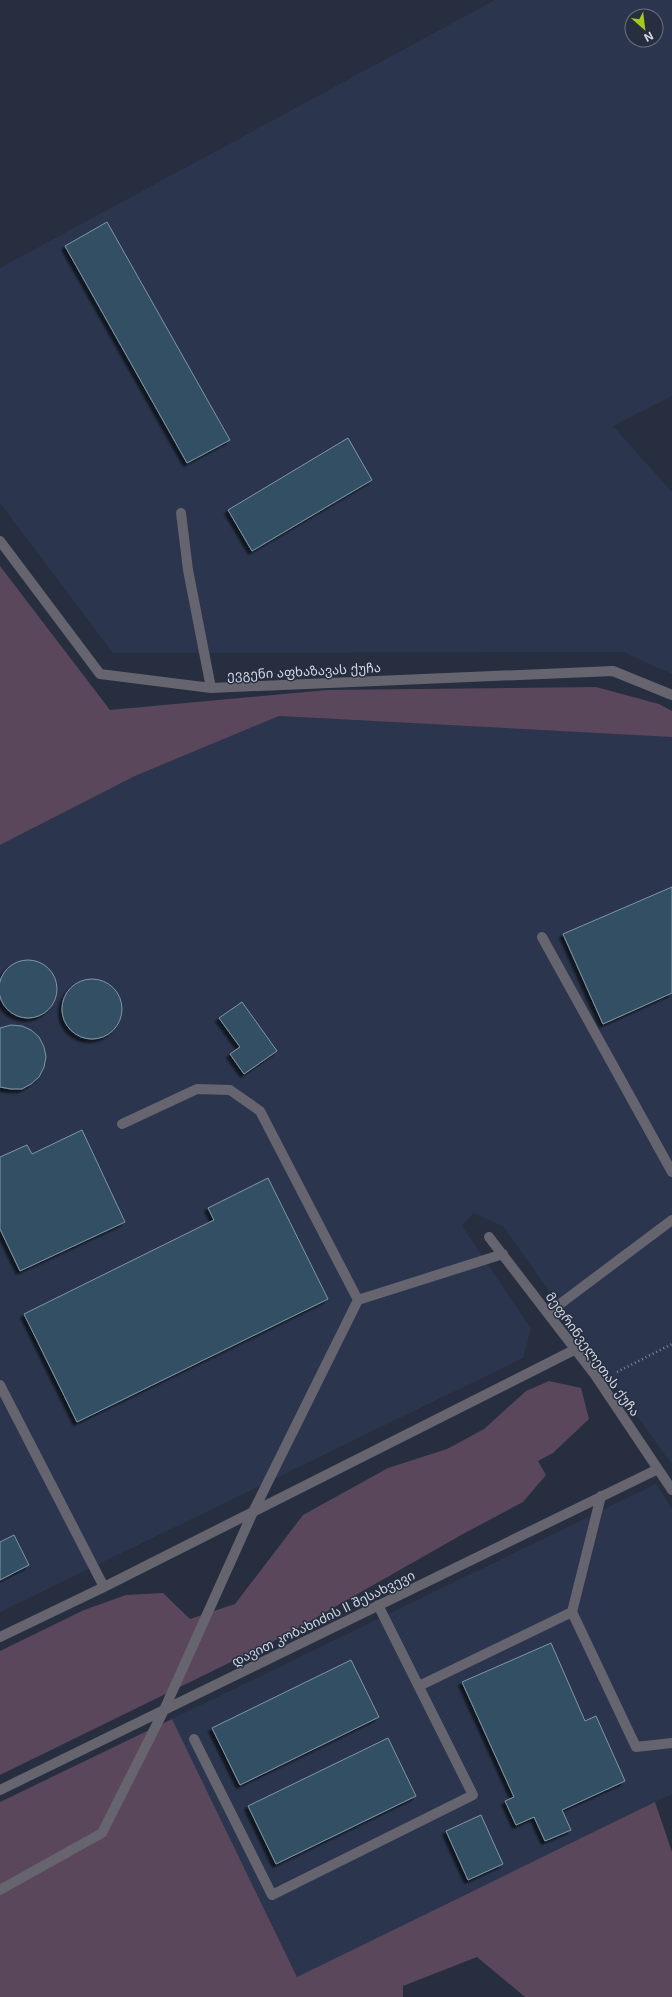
<svg xmlns="http://www.w3.org/2000/svg" width="672" height="1997" font-family="Inter,'Noto Sans Georgian',sans-serif">
  <defs>
    <filter id="shadow"><feDropShadow dx="-3.5" dy="3.5" stdDeviation="1" flood-color="#0009"/></filter>
  </defs>
  <rect width="100%" height="100%" fill="#262e40"/>
  <path fill="#2b364e" fill-rule="evenodd" d="M495,0h177v396l-59,30 59,66v182l-49,-22 -510,1 -113,-150v-235zM632,16h24v24h-24z
    M279,716l393,21v728l-169,-239 -30,-13 -11,13 69,103 -8,29 -523,254v-767l135,-69z
    M656,1484l16,25v285l-375,183 -125,-258z"/>
  <path fill="#5a475b" d="M0,566l110,144 217,-20 269,-3 63,17 13,7v26l-393,-21 -144,60 -135,69z
    M549,1381l32,7 8,31 -36,34 -15,8 8,14 -23,27 -60,32 -181,103 -282,138v-124l84,-41 42,-15 37,-2 27,26 45,-15 68,-89 85,-47 59,-19 37,-20 42,-38z
    M172,1719l125,258 358,-175 17,50v145h-147l-48,-40 -74,29v11h-403v-195z"/>
  <path fill="#335063" stroke="#7e96a5" filter="url(#shadow)" d="M107,222l123,218 -43,23 -122,-217z
    M348,438l24,42 -120,71 -24,-41z
    M672,887v106l-69,31 -40,-90z
    M-1 989a29 29 0 1 1 58 0a29 29 0 1 1-58 0Z
    M62 1009a30 30 0 1 1 60 0a30 30 0 1 1-60 0Z
    M242,1002l35,49 -33,23 -14,-20 10,-7 -21,-29z
    M11,1025l11,1 9,4 8,7 5,10 2,10 -2,10 -5,10 -8,7 -9,5h-11l-11,-2v-59z
    M82,1130l43,92 -105,49 -20,-42v-72l27,-12 5,9z
    M268,1178l60,121 -251,123 -53,-108 190,-94 -6,-12z
    M14,1535l15,30 -29,15v-38z
    M551,1643l34,78 11,-5 29,65 -63,29 9,20 -26,11 -11,-24 -18,8 -11,-24 9,-4 -52,-115z
    M351,1660l28,57 -139,68 -28,-57z
    M388,1738l28,58 -140,68 -28,-58z
    M481,1815l22,49 -35,16 -22,-49z"/>
  <g fill="none" stroke-linecap="round" stroke-linejoin="round">
    <path stroke="#838998" stroke-width="2.5" stroke-dasharray="1 3" stroke-linecap="butt" d="M617,1372l55,-28"/>
    <path stroke="#66646e" stroke-width="10" d="M181,513l7,57 23,118
      M0,541l100,133 111,14 402,-17 59,24
      M542,937l130,235
      M122,1124l75,-35 33,1 30,21 98,189
      M489,1237l106,138 77,115
      M548,1313l124,-93
      M0,1385l104,202
      M572,1612l29,-116
      M0,1637l104,-50 472,-238
      M419,1686l153,-74 64,135 36,-4
      M194,1739l78,156 201,-100 -95,-190
      M0,1790l658,-321
      M0,1890l102,-57 62,-123 89,-198 105,-212 145,-46"/>
  </g>
  <g text-anchor="middle" stroke-width="3" stroke-linejoin="round" paint-order="stroke">
    <g font-size="13" fill="#d2d7e3" stroke="#262e40">
      <text transform="translate(304 671) rotate(-3)" y="5">ევგენი აფხაზავას ქუჩა</text>
      <text transform="translate(593 1354) rotate(54)" y="5">მეფრინველეთას ქუჩა</text>
      <text transform="translate(323 1618) rotate(-26)" y="5">დავით კობახიძის II შესახვევი</text>
    </g>
  </g>
  <g transform="translate(644 28) rotate(152)"><circle r="19" fill="#262e40" stroke="#6b7281"/>
  <path d="M0-3L7 15L0 10L-7 15Z" fill="#a6c821"/>
  <text y="-6" font-size="11" font-weight="bold" text-anchor="middle" fill="#d2d7e3">N</text>
  </g>
</svg>
